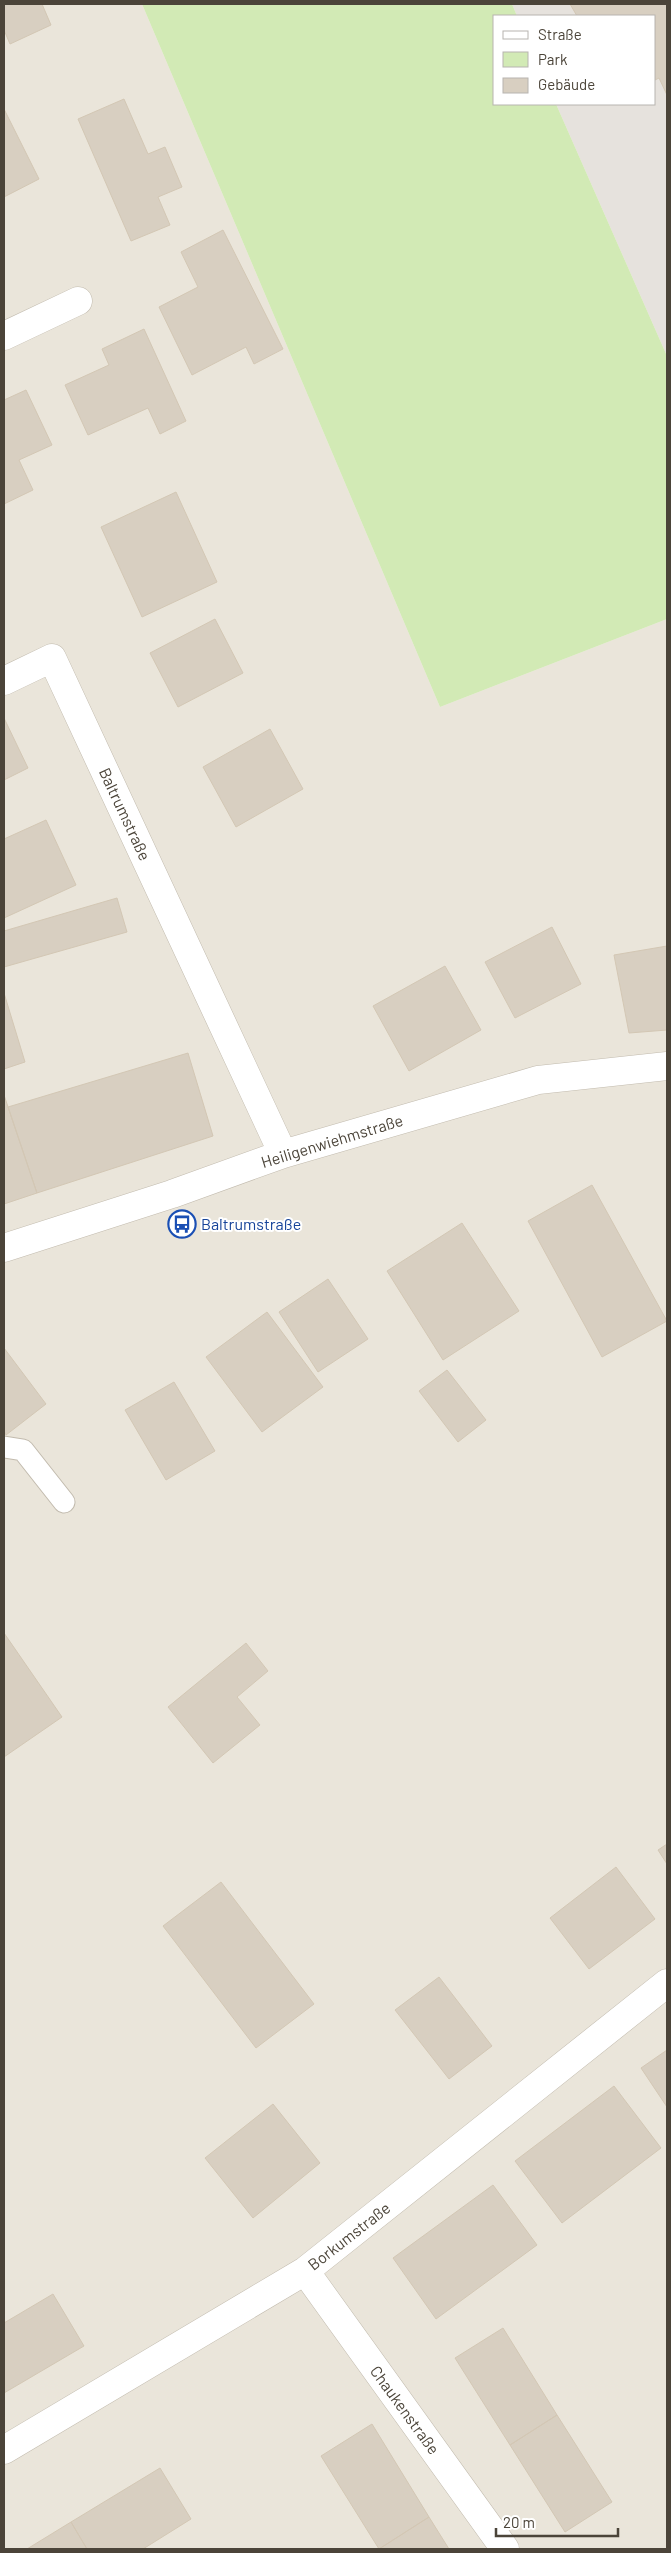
<svg xmlns="http://www.w3.org/2000/svg" width="671" height="2553" font-family="Barlow,sans-serif">
  <rect width="100%" height="100%" fill="#f6f3ec"/>
  <path fill="#eae5da" d="M4,4h138l298,703 227,-88v1930h-663z"/>
  <path fill="#e6e2dd" d="M512,4h155v352l-111,-252h99v-88h-138z"/>
  <path fill="#d2eab5" d="M142,4h370l5,12h-22v88h61l111,252v263l-227,88z"/>
  <path fill="#d8cfc1" stroke="#d3c7b4" d="M4,4h38l9,21 -41,19 -6,-14z
    M570,4h97v91l-8,-17 -4,2v-64h-78z
    M124,99l24,55 17,-7 17,40 -24,10 12,28 -39,16 -53,-122z
    M4,109l35,70 -35,18z
    M223,230l60,119 -29,15 -8,-17 -54,28 -33,-68 39,-20 -17,-35z
    M144,329l42,92 -26,13 -12,-26 -60,27 -23,-50 44,-20 -7,-16z
    M26,390l26,55 -33,15 14,30 -29,14v-104z
    M176,492l41,90 -75,35 -41,-90z
    M215,619l28,54 -65,34 -28,-54z
    M4,718l24,50 -24,12z
    M270,729l33,60 -67,38 -33,-60z
    M46,820l30,65 -72,33v-79z
    M117,898l10,34 -123,35v-36z
    M552,927l29,57 -66,34 -30,-56z
    M667,946v84l-38,3 -15,-78z
    M445,966l36,64 -72,41 -36,-65z
    M4,993l21,69 -21,7z
    M188,1053l25,83 -176,57 -29,-86z
    M4,1095l33,98 -33,11z
    M592,1185l75,136 -65,36 -74,-136z
    M462,1223l57,88 -76,49 -56,-89z
    M328,1279l40,60 -50,33 -39,-60z
    M267,1312l56,75 -61,45 -56,-75z
    M4,1348l42,56 -40,31 -2,-4z
    M447,1370l39,50 -28,22 -39,-51z
    M174,1382l41,69 -49,29 -41,-70z
    M4,1633l58,84 -58,40z
    M246,1643l22,28 -31,26 23,28 -47,38 -45,-56z
    M667,1844v20l-9,-14z
    M616,1867l39,52 -66,50 -39,-51z
    M221,1882l93,122 -58,44 -93,-122z
    M439,1977l53,69 -43,33 -54,-69z
    M667,2050v57l-26,-39z
    M614,2086l47,62 -99,75 -47,-62z
    M273,2104l47,59 -67,55 -48,-60z
    M493,2185l44,60 -101,74 -43,-61z
    M53,2294l31,52 -80,47v-70z
    M503,2328l54,87 -47,30 -55,-87z
    M557,2415l55,87 -47,30 -55,-87z
    M372,2424l57,93 -50,32 -58,-93z
    M160,2468l31,51 -48,30h-56l-16,-27z
    M429,2517l20,32h-70z
    M71,2522l16,27h-60z"/>
  <g fill="none" stroke-linecap="round" stroke-linejoin="round">
    <g stroke="#c2bbae" stroke-width="23">
      <path id="service" d="M4,1447l19,3 41,52"/>
    </g>
    <g stroke="#c2bbae" stroke-width="29">
      <path id="minor" d="M4,336l74,-35
        M4,681l48,-23 231,496
        M4,1248l168,-54 111,-40 255,-74 129,-14
        M305,2271l200,278
        M4,2450l301,-179 362,-288"/>
    </g>
    <use href="#service" stroke="#fff" stroke-width="21"/>
    <use href="#minor" stroke="#fff" stroke-width="28"/>
  </g>
  <defs>
    <g id="bus-ring" transform="scale(1.4375)"><circle r="9.5" fill="#fff" stroke="#1a4fb4" stroke-width="1.5"/><path d="M-5-6H5V4H4V6H2V4H-2V6H-4V4H-5ZM-3.5-4V0h7V-4ZM-3.5 1.2v1.5H-2V1.2ZM2 1.2v1.5H3.5V1.2Z" fill="#1a4fb4"/></g>
  </defs>
  <g fill-rule="evenodd">
    <use href="#bus-ring" x="182" y="1224"/>
  </g>
  <g text-anchor="middle" stroke-width="4" stroke-linejoin="round" paint-order="stroke">
    <g font-size="16" fill="#4b4439" stroke="#fff">
      <text transform="translate(125 814) rotate(65)" y="6">Baltrumstraße</text>
      <text transform="translate(332 1141) rotate(-17)" y="6">Heiligenwiehmstraße</text>
      <text transform="translate(349 2236) rotate(-38)" y="6">Borkumstraße</text>
      <text transform="translate(405 2410) rotate(54)" y="6">Chaukenstraße</text>
    </g>
    <g font-size="16" fill="#164399" stroke="#fff" text-anchor="start">
      <text x="201" y="1230">Baltrumstraße</text>
    </g>
  </g>
  <rect width="671" height="2553" fill="none" stroke="#4b4439" stroke-width="10"/>
  <rect x="493" y="15" width="162" height="90" fill="#ffffff" stroke="#b7b4b0"/>
  <rect x="503" y="31" width="25" height="8" fill="#ffffff" stroke="#b7b4b0"/>
  <text x="538" y="40" font-size="15" fill="#4b4439">Straße</text>
  <rect x="503" y="52" width="25" height="15" fill="#d2eab5" stroke="#b7b4b0"/>
  <text x="538" y="65" font-size="15" fill="#4b4439">Park</text>
  <rect x="503" y="78" width="25" height="15" fill="#d8cfc1" stroke="#b7b4b0"/>
  <text x="538" y="90" font-size="15" fill="#4b4439">Gebäude</text>
  <path d="M496 2528v8h122v-8" fill="none" stroke="#4b4439" stroke-width="2.5"/>
  <text x="503" y="2528" font-size="15" fill="#4b4439" stroke="#ffffff" stroke-width="4" paint-order="stroke">20 m</text>
</svg>
